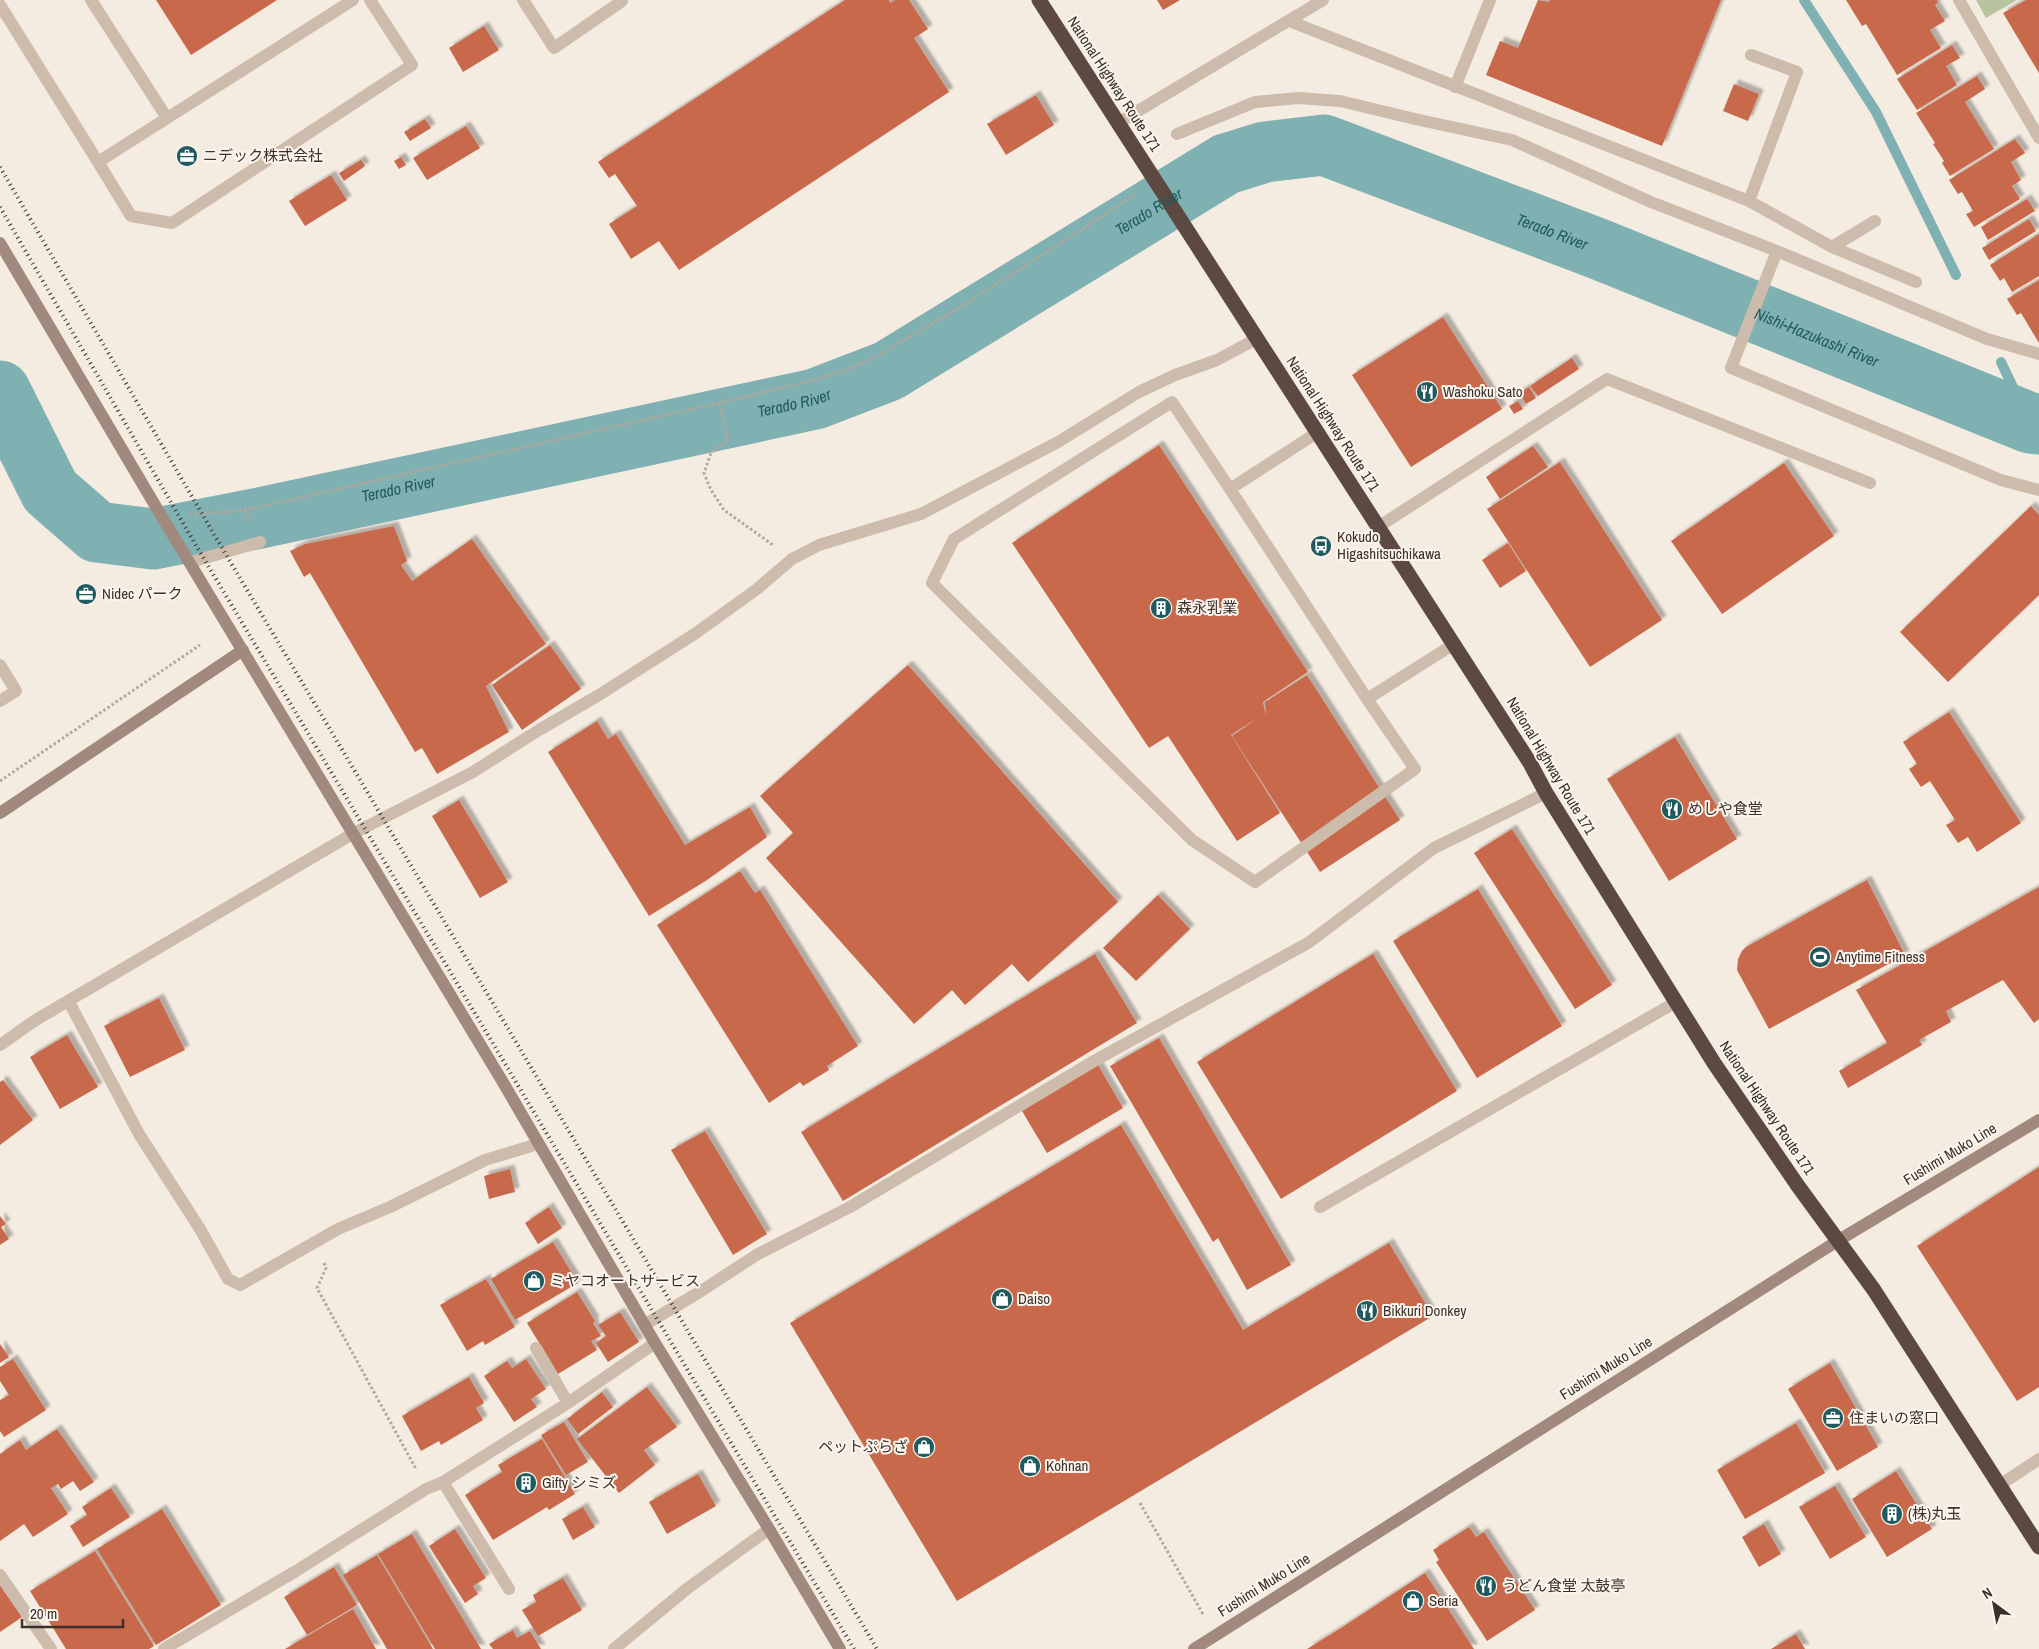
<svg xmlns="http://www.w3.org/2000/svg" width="2039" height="1649" font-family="'Archivo Narrow','Noto Sans JP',sans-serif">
  <defs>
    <filter id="shadow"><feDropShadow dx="4.5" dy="-4.5" stdDeviation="1" flood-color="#0004"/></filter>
  </defs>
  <rect width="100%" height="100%" fill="#f4ebe1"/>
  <path fill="#b8c4a0" d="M1976,0h41l-31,18z"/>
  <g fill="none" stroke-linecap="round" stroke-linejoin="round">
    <path stroke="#7fb0b2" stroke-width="10" d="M1804,0l72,112 80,163
      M2001,362l29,61"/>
    <path stroke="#7fb0b2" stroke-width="61" id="s1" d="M0,391l50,100 47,41 56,7 107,-21 555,-119 73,-28 338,-207 39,-12 59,-7 272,103 434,175 9,1"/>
  </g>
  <path fill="#c8694b" filter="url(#shadow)" d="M156,0h121l-86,55z
    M845,0h44l1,3 5,-3h14l19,29 -14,9 35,54 -270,178 -20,-29 -28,18 -22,-35 28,-18 -22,-32 -6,4 -11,-16z
    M1157,0h23l-17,10z
    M1538,0l11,2 1,-2h171l-59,146 -176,-71 14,-34 18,7z
    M1846,0h91l1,2 -3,3 10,16 -15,9 11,18 -44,27 -31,-51 -4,2z
    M2026,0h13v73l-36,-60z
    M484,26l15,24 -36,22 -14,-24z
    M1952,45l8,13 -14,8 11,19 -40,25 -20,-31z
    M1977,76l8,13 -20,13 29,47 -44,27 -8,-13 2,-2 -11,-17 2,-1 -19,-30z
    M1734,84l25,10 -11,27 -25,-10z
    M1036,95l18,30 -48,30 -19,-31z
    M425,119l6,9 -21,13 -6,-9z
    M466,126l14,22 -53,32 -14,-22z
    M2015,139l10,14 -14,9 10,18 -9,6 8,13 -46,28 -8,-13 7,-3 -11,-19 -4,2 -9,-14z
    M401,157l5,8 -7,4 -5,-8z
    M361,160l4,6 -21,15 -5,-8z
    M331,175l16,25 -42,26 -16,-25z
    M2027,199l8,12 -47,29 -7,-13z
    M2029,219l7,12 -47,29 -7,-12z
    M2039,234v42l-27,16 -8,-14 -4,3 -10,-16z
    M2039,280v63l-18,-30 -4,2 -10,-16z
    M1443,317l59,92 -91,58 -59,-92z
    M1572,358l7,11 -41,27 -8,-10z
    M1529,387l7,11 -10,6 -7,-11z
    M1518,401l5,8 -9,5 -5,-8z
    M1159,445l149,227 -45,30 3,14 -1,-14 42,-27 93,145 -80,52 -88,-136 27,-19 -28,18 49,78 -43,28 -69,-105 -19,12 -137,-205z
    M1533,446l15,21 -48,32 -14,-22z
    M1560,462l102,158 -72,47 -103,-158z
    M1784,463l50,73 -112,78 -51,-73z
    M2031,506l8,9v80l-91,87 -48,-50z
    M394,526l13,35 -6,4 11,16 60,-42 74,105 -60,42 23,46 -72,42 -15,-26 -7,4 -105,-179 -6,4 -14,-26 15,-7z
    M1508,543l18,28 -26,17 -18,-28z
    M550,645l31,44 -59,41 -30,-45z
    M908,665l210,237 -90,80 -16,-18 -47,41 -13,-15 -38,34 -148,-166 27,-25 -33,-37z
    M1949,712l72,111 -44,29 -9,-15 -10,6 -12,-18 9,-5 -25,-39 -9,6 -12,-18 8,-5 -14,-22z
    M597,721l11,18 8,-5 69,111 65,-38 17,30 -60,43 -58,36 -101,-164z
    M1675,737l62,102 -68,42 -62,-102z
    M459,800l49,82 -28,16 -48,-82z
    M1512,829l100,156 -37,24 -101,-156z
    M740,871l15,22 5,-3 98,156 -31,20 2,4 -26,16 -3,-4 -31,21 -112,-178z
    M1867,880l38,75 -136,74 -32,-59 1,-11 4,-8 4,-4z
    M2039,887v132l-5,4 -31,-43 -57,31 5,11 -32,18 3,5 -74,43 -9,-17 48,-28 -31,-53z
    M1478,889l84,137 -85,52 -84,-137z
    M1158,895l32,34 -54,52 -33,-33z
    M1095,954l42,69 -294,178 -42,-69z
    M1373,954l84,137 -176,108 -84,-137z
    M159,998l26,52 -55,27 -26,-51z
    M67,1035l31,52 -38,22 -30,-52z
    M1159,1038l132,227 -44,25 -29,-52 -5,4 -103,-176z
    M1098,1065l25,43 -76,45 -25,-42z
    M3,1080l30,40 -33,25v-63z
    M1121,1125l122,205 146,-87 44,73 -476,285 -167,-278z
    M705,1131l62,103 -34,21 -62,-105z
    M2039,1167v220l-22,14 -100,-155z
    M510,1169l5,23 -26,7 -5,-23z
    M549,1207l13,21 -24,16 -13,-21z
    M0,1216l6,8 -5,3 8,12 -9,6z
    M553,1242l25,41 -63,37 -24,-41z
    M486,1279l29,48 -30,18 -2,-4 -16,10 -27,-46z
    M577,1292l18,29 -2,2 8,13 -10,5 6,9 -39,24 -31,-51z
    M620,1312l19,30 -31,20 -12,-19 10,-7 -8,-11z
    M0,1344l9,13 -9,6z
    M13,1359l33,51 -42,27 -4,-6v-31l9,-5 -9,-14v-14z
    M526,1359l20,30 -15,10 6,8 -23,15 -30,-46 23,-15 5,7z
    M1830,1363l48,84 -41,24 -49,-82z
    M469,1377l15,26 -8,5 7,12 -42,25 -2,-4 -18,10 -19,-35z
    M647,1387l30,40 -33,23 11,15 -36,28 -42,-54z
    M602,1392l11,15 -35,27 -11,-15z
    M564,1422l24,40 -22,13 -25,-40z
    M1796,1423l29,50 -80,46 -28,-49z
    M57,1429l37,53 -14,9 -7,-10 -12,8 -3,-5 -7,4 17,26 -35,23 -9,-13 -24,17v-87l20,-14 6,10z
    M542,1439l33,55 -26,16 -2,-3 -54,33 -28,-45 37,-23 -4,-7z
    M1896,1471l36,58 -45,28 -35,-58z
    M698,1474l18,32 -49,28 -18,-32z
    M1835,1486l31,51 -36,22 -31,-52z
    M111,1488l19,29 -47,30 -13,-21 17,-11 -5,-8z
    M583,1507l12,20 -22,13 -11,-21z
    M162,1509l59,96 -65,40 -59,-96z
    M1764,1524l17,30 -22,13 -17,-30z
    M1469,1527l7,10 8,-5 51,78 -48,31 -51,-79 3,-2 -6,-10z
    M455,1529l31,49 -13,8 5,8 -13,9 -36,-57z
    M412,1534l69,115h-46l-57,-95z
    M95,1551l59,95 -5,3h-83l-36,-58z
    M377,1555l56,94h-46l-44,-74z
    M334,1567l23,38 -50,30 -23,-38z
    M1425,1573l49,76h-167l34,-21z
    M563,1578l19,32 -44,26 -16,-26 14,-8 -3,-7z
    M0,1585l22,32 -22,15z
    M353,1609l23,40h-91z
    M513,1630l4,8 13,-7 11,18h-48l-4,-5z
    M1796,1634l9,15h-34z"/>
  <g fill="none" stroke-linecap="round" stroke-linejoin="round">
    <path stroke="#b9a596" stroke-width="3" stroke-dasharray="2.5 2.5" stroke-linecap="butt" d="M719,403l9,37 -17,13 -7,20 7,17 13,20 49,35
      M245,510l5,11
      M189,515l56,-5 474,-107 88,-21 36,-11 34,-15 95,-56 163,-105
      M0,781l200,-136
      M324,1263l2,5 -9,20 99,181
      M1140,1503l64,113"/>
    <path stroke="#cdbbac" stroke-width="12" d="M91,0l76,118
      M523,0l31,48 68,-47 -1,-1
      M0,5l98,157 255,-162
      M1289,21l460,180 83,46 84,35
      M1455,87l35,-87
      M1118,123l205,-123
      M98,162l33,54 41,7 240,-158 -42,-65
      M1749,201l48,-129 -46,-17
      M1832,247l43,-26
      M1318,432l-88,57 137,210 87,-55
      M1230,489l-58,-87 -218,137 -22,44 260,257 63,42 160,-113 -48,-70
      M1378,527l229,-148 263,104
      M0,665l16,26 -16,10
      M1320,1207l356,-205"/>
    <path stroke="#cdbbac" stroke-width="12" d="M1959,0l80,138
      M1177,134l78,-32 43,-4 42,3 75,18 97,21 139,62 126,49 210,88 52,15
      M1777,251l-46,117 270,112 38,10
      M191,562l69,-20
      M69,1002l70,132 61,95 28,50 12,6 98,-56 52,-22 95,-47 53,-16
      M0,1045l34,-24 320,-188 119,-61 66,-42 60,-35 97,-62 61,-44 35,-30 27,-14 102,-31 137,-72 81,-50 36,-17 42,-15 41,-22
      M644,1325l54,-32 60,-39 92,-47 244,-146 214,-118 126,-95 112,-55
      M536,1348l32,55
      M443,1482l66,107
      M2000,1485l39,-26
      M0,1575l51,74
      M164,1649l132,-78 130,-82 17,-7 125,-79 87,-60
      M614,1649l74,-61 81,-59"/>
    <path stroke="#a18a7d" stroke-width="12" d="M0,243l162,274 339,562 154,264 114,186 71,120
      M0,813l243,-163
      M1194,1649l645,-409 200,-120"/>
    <path stroke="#5c4a42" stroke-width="15" d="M1039,0l491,763 16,30 168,270 84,123 76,104 165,257"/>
    <path stroke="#3b302b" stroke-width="4" stroke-dasharray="1 4" stroke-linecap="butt" d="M0,167l212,364 665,1118
      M0,207l194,335 660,1107"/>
  </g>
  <defs>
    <g id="office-disc" transform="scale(1.125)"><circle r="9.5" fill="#1f5a5e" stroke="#fbf5ee"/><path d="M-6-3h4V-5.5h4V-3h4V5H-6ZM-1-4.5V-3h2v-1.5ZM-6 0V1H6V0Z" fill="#fff"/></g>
    <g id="restaurant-disc" transform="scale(1.125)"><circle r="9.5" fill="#1f5a5e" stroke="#fbf5ee"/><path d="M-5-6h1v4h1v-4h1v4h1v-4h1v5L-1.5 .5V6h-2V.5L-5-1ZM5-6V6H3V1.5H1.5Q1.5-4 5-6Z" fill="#fff"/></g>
    <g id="bus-disc" transform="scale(1.125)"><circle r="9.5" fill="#1f5a5e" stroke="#fbf5ee"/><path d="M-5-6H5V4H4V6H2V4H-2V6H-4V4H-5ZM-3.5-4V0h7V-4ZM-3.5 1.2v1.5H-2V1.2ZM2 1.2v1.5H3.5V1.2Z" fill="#fff"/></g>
    <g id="building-disc" transform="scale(1.125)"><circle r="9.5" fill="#1f5a5e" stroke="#fbf5ee"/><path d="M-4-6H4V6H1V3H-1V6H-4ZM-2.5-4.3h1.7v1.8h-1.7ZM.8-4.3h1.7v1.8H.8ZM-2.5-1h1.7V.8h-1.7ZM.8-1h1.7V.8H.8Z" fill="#fff"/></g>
    <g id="stadium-disc" transform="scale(1.125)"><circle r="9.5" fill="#1f5a5e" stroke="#fbf5ee"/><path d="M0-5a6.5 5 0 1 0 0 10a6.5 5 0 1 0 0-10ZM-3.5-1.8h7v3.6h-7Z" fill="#fff"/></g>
    <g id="shop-disc" transform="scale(1.125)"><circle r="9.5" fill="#1f5a5e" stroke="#fbf5ee"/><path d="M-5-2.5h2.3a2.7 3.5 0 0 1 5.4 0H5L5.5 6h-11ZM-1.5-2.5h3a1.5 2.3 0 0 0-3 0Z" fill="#fff"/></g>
  </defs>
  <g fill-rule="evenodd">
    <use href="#office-disc" x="187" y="156"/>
    <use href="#restaurant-disc" x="1427" y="392"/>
    <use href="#bus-disc" x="1321" y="546"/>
    <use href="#office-disc" x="86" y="594"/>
    <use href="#building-disc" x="1161" y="608"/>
    <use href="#restaurant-disc" x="1672" y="809"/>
    <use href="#stadium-disc" x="1820" y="957"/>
    <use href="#shop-disc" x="534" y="1281"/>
    <use href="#shop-disc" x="1002" y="1299"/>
    <use href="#restaurant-disc" x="1367" y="1311"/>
    <use href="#office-disc" x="1833" y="1418"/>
    <use href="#shop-disc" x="924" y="1447"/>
    <use href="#shop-disc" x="1030" y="1466"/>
    <use href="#building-disc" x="526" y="1483"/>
    <use href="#building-disc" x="1892" y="1514"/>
    <use href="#restaurant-disc" x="1486" y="1586"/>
    <use href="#shop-disc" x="1413" y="1601"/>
  </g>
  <g text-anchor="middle" stroke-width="4" stroke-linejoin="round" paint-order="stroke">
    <g font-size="15" fill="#3b302b" stroke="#fbf5ee">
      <text transform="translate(1114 84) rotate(57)" y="5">National Highway Route 171</text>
      <text transform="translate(1333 424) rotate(57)" y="5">National Highway Route 171</text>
      <text transform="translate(1551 766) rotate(59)" y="5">National Highway Route 171</text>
      <text transform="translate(1767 1108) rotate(56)" y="5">National Highway Route 171</text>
      <text transform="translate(1950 1154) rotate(-31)" y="5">Fushimi Muko Line</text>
      <text transform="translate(1606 1368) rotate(-32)" y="5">Fushimi Muko Line</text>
      <text transform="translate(1264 1585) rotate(-32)" y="5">Fushimi Muko Line</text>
    </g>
    <g font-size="15" fill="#3b302b" stroke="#fbf5ee" text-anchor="start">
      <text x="203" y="161">ニデック株式会社</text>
      <text x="1443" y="397">Washoku Sato</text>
      <text x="1337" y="542">Kokudo<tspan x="1337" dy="17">Higashitsuchikawa</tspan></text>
      <text x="102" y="599">Nidec パーク</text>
      <text x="1177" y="613">森永乳業</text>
      <text x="1688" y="814">めしや食堂</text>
      <text x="1836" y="962">Anytime Fitness</text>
      <text x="550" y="1286">ミヤコオートサービス</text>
      <text x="1018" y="1304">Daiso</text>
      <text x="1383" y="1316">Bikkuri Donkey</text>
      <text x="1849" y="1423">住まいの窓口</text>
      <text x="908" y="1452" text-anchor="end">ペットぷらざ</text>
      <text x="1046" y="1471">Kohnan</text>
      <text x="542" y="1488">Gifty シミズ</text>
      <text x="1908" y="1519">(株)丸玉</text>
      <text x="1502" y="1591">うどん食堂 太鼓亭</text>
      <text x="1429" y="1606">Seria</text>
    </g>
    <g font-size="16" font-style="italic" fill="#1f5a5e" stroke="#fbf5ee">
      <text dy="6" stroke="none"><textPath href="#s1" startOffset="1291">Terado River</textPath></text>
      <text dy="6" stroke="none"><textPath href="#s1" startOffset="1726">Terado River</textPath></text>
      <text dy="6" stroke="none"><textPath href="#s1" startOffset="2011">Nishi-Hazukashi River</textPath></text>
      <text dy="6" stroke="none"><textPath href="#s1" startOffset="886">Terado River</textPath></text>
      <text dy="6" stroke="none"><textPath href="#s1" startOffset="481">Terado River</textPath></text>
    </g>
  </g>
  <g transform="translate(1994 1604) rotate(328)" stroke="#fbf5ee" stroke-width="4" paint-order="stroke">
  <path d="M0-4L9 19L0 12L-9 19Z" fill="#3b302b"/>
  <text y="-8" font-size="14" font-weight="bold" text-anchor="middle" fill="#3b302b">N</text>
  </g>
  <path d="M22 1619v8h101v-8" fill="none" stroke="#3b302b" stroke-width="2.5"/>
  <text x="30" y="1619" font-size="15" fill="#3b302b" stroke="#fbf5ee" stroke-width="4" paint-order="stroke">20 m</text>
</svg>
